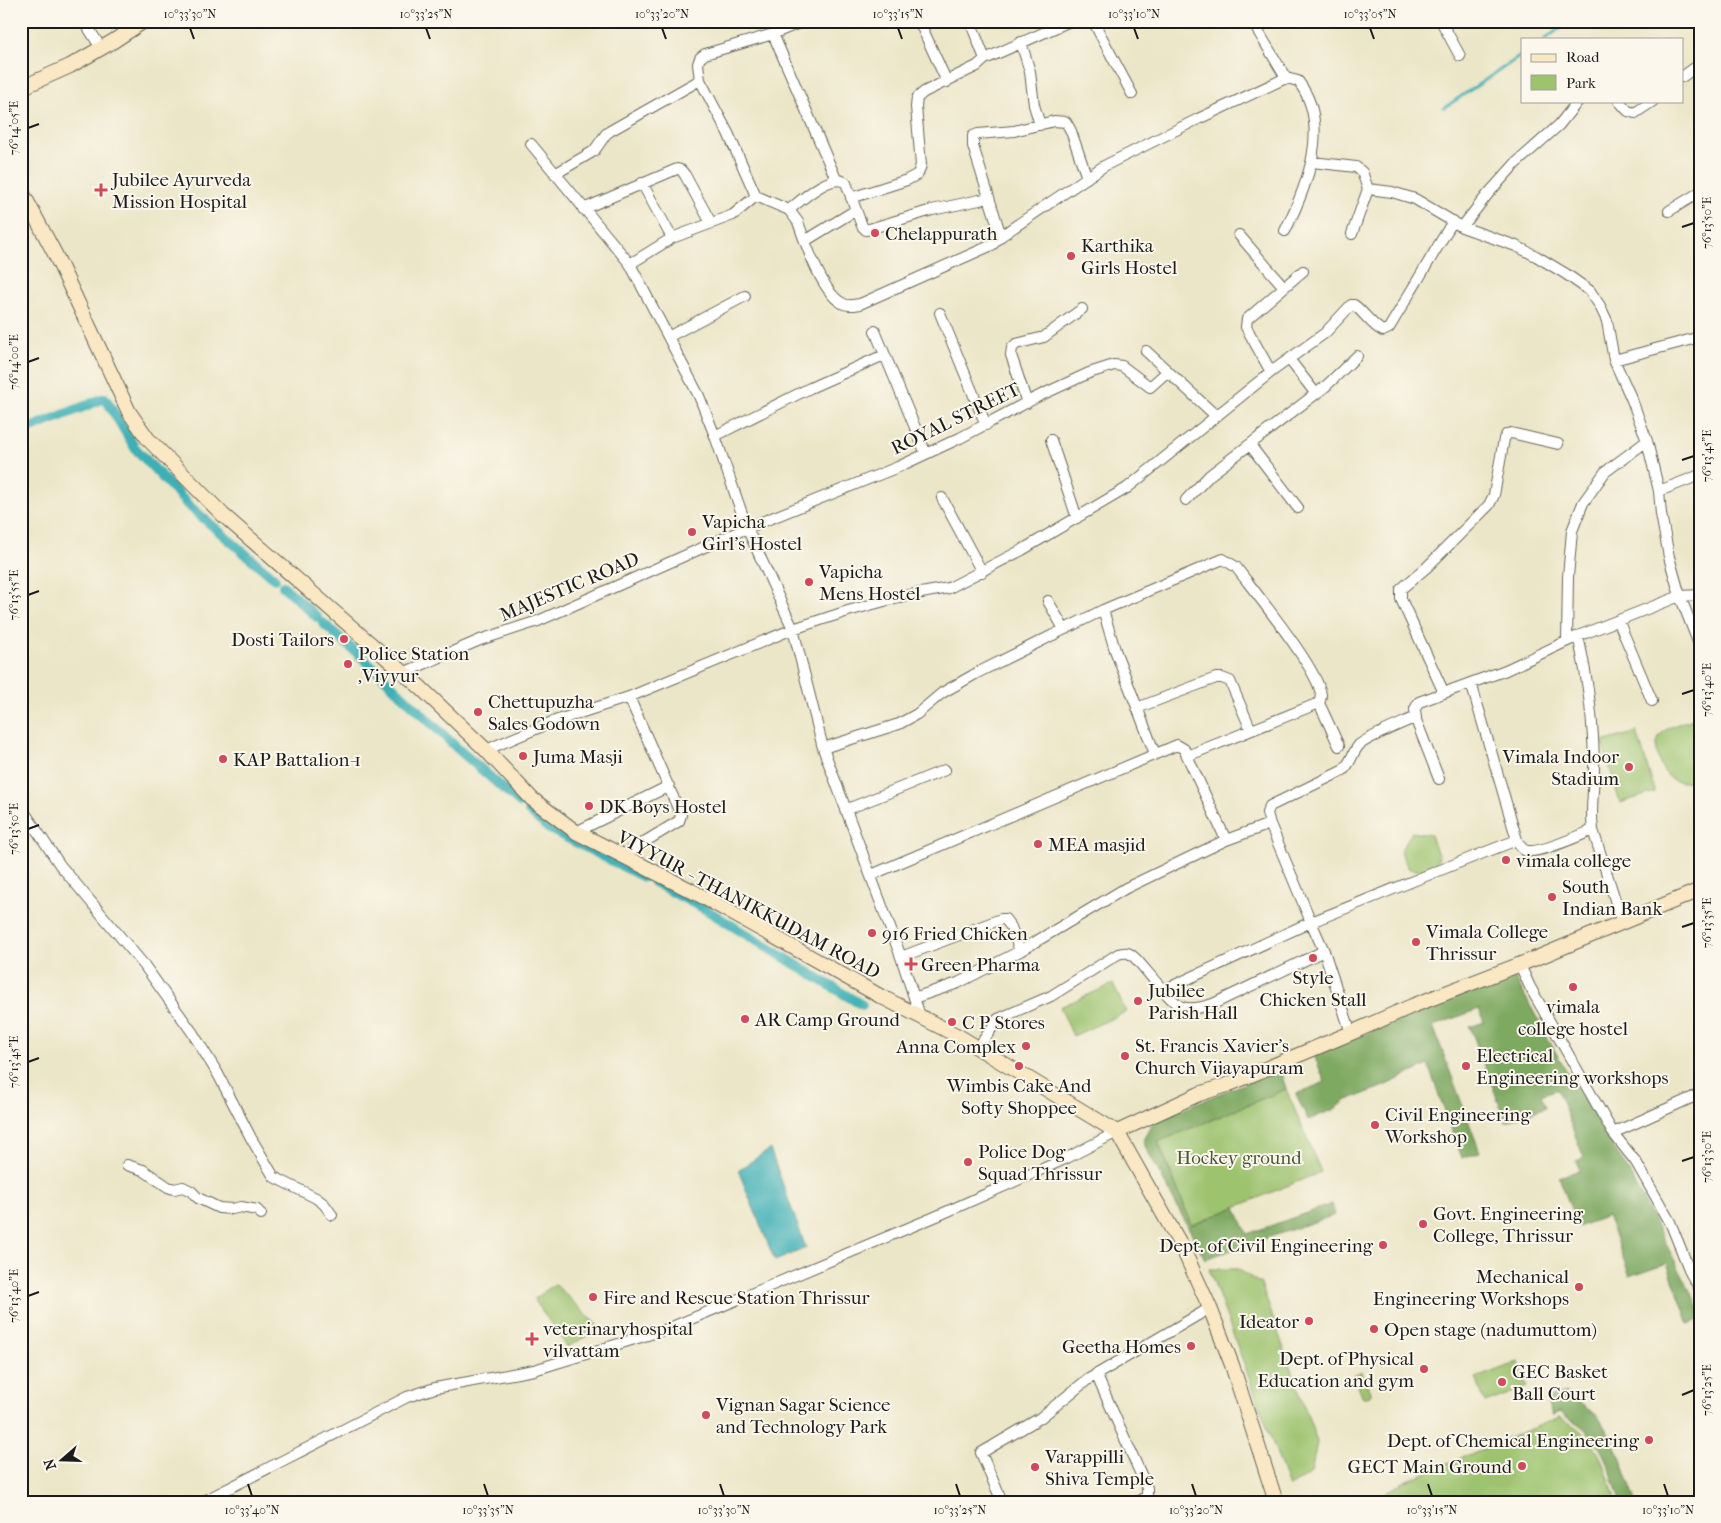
<svg xmlns="http://www.w3.org/2000/svg" width="1721" height="1523" font-family="'IM FELL French Canon',serif">
  <rect width="100%" height="100%" fill="#fbf7ec"/>
  <filter id="ink" filterUnits="userSpaceOnUse"><feTurbulence type="fractalNoise" baseFrequency=".02" numOctaves="2"/><feDisplacementMap in="SourceGraphic" scale="10" xChannelSelector="R" yChannelSelector="G"/><feConvolveMatrix kernelMatrix="1 2 1 2 8 2 1 2 1" color-interpolation-filters="sRGB"/></filter>
  <filter id="wash" filterUnits="userSpaceOnUse"><feTurbulence type="fractalNoise" baseFrequency=".0096" numOctaves="4" result="noise"/><feDisplacementMap in="SourceGraphic" scale="20" xChannelSelector="R" yChannelSelector="G"/><feGaussianBlur stdDeviation="1.12" result="paint"/><feColorMatrix in="noise" values="0 0 0 0 0 0 0 0 0 0 0 0 0 0 0 0 0 1.4 0 .05"/><feComposite in="paint" operator="in"/></filter>
  <g filter="url(#wash)">
    <rect width="100%" height="100%" fill="#ece6c8"/>
    <path fill="#9dc36e" stroke="#5c7045" d="M1700,717v61c-8,3 -19,6 -27,2 -14,-8 -23,-36 -10,-48 9,-8 26,-11 37,-15z
      M1637,732l18,60 -35,11 -18,-61z
      M1412,832l19,3 8,23 -11,13 -19,-2 -9,-18z
      M1113,984l13,28 -53,24 -13,-29z
      M1286,1089l35,83 -129,53 -34,-84z
      M1209,1269h29l23,15 56,158 -6,31 -22,14z
      M555,1284l46,45 -34,18 -33,-48z
      M1518,1362l9,25 -42,16 -9,-25z
      M1362,1372l9,23 -8,3 -9,-23z
      M1560,1417c8,5 17,10 23,16 19,18 26,45 33,69h-243l8,-7 22,-13z"/>
    <path fill="#7ea961" stroke="#4d623e" d="M1513,974l49,90 67,108 65,126 6,13v9l-11,4 -22,-61 -37,13 -23,-60 -29,11 -19,-50 21,-7 -4,-9 8,-3 -27,-69 -16,6 5,12 -40,15 -36,-95 14,-5 -5,-13 -46,17 47,126 -18,6 -34,-93 -48,23 -33,12 -12,9 -27,11 -12,-26 29,-12 -11,-27z
      M1280,1069l6,20 -128,53 34,83 44,-18 11,27 85,-30 3,11 -130,44 -62,-117 12,-22z
      M1565,1393l33,23 19,32 19,54h-16c-7,-25 -15,-53 -34,-72 -8,-7 -18,-12 -26,-18l-8,3 -6,-16z"/>
    <path fill="#3dafb5" stroke="#2c6668" d="M770,1149l36,99 -31,13 -37,-91z"/>
    <g fill="none" stroke-linecap="round" stroke-linejoin="round">
      <path stroke="#3dafb5" stroke-width="3" d="M1545,39l25,-18
        M1444,108l78,-53"/>
      <path stroke="#3dafb5" stroke-width="10" d="M21,432l84,-34 30,50 53,57 87,74
        M283,586l34,31
        M323,623l51,45 84,81 62,54
        M529,811l19,17 96,49
        M654,882l49,26 159,97"/>
    </g>
  </g>
  <g filter="url(#ink)">
    <g fill="none" stroke-linecap="round" stroke-linejoin="round">
      <g stroke="#656358" stroke-width="12">
        <path id="street" d="M84,21l17,27
          M919,21l28,61
          M1093,21l39,73
          M1252,21l34,57 12,3c34,44 9,105 -13,150
          M1441,21l19,35
          M773,34l63,145
          M1021,42l9,30 4,33 6,20
          M985,59l85,-38
          M1682,77l18,-13
          M1619,101l9,10 7,2 18,-12
          M531,144l99,120 69,132 16,40 32,92 46,101 30,119 78,209 19,59
          M1312,162l44,5 6,5 6,17
          M555,174l39,-23 12,-17 4,-3 90,-51
          M642,183l30,55
          M756,196l33,14 9,12c7,20 25,74 46,82 4,2 11,1 16,0l132,-59 9,-9 103,-70 94,-47 88,-41
          M851,198l56,-18 11,-6 3,-9 -5,-58 1,-9 7,-6 53,-26 8,-7 -15,-38
          M583,209l94,-40 4,1 4,5 26,48
          M789,210c11,-9 43,-39 57,-27l16,43 4,4 66,-20 57,-12
          M1669,211l31,-19
          M1462,227l26,-33 27,-30 44,-39 19,-24
          M1352,234l16,-45 24,3 23,7 47,28 54,19 20,10 30,18 24,17 10,15 7,15 7,39 18,40 15,41 12,50 2,23 8,43 11,39 20,51
          M1239,235l45,52
          M1001,236l-28,-90v-10l5,-2 36,-3 40,-10 12,1 5,9 16,47
          M805,241l51,-31
          M630,264l42,-26 61,-23 23,-19 -28,-63 -28,-53 -2,-16 2,-6 5,-4 68,-20 31,-13
          M940,313l46,112
          M875,331l51,123
          M668,337l77,-41
          M1146,351l70,65
          M1289,359l27,35
          M1614,360l86,-23
          M1271,372l54,-39 26,-28h3c10,7 18,21 29,26l6,-3 64,-107
          M1027,403l-16,-48 1,-7 4,-4 28,-7 38,-28
          M715,436l95,-48 74,-33
          M1051,440l26,78
          M1250,445l48,63
          M1659,491l41,-16
          M942,498l40,74
          M1186,500l24,-25 116,-89 31,-30
          M1048,601l16,28
          M1103,610l12,40 40,104
          M1618,620l34,81
          M1578,636c10,44 16,88 16,133 0,21 -4,41 -1,61
          M1567,641l1,-64 4,-46 11,-28 22,-31 42,-31
          M403,673l77,-33 58,-19 209,-93 151,-61 62,-29 77,-41 52,-24 25,-8 8,1 28,21 18,-16
          M1471,683l46,157c3,5 5,11 11,11 13,2 51,-15 65,-21l29,92
          M1444,693l-43,-94v-10l25,-21 63,-63 5,-10 10,-56 3,-5 4,-1 47,11
          M1137,708l79,-30h6l8,3 21,49
          M823,748l76,-24 18,-10 25,-21 35,-20 126,-63 120,-51 13,8c18,24 83,103 85,128 0,3 -1,5 -2,8l20,43
          M486,750l66,-28 77,-25 164,-68 55,-18 51,-14 50,-9 73,-38 105,-62 144,-116 -25,-45 1,-8 56,-48
          M1187,756l132,-53
          M1439,779l-23,-59 -1,-11 4,-7 87,-32 72,-34 102,-40 20,-1
          M21,807l39,58 84,100 48,67 26,42 33,64 23,39 42,21 8,6 8,11
          M845,810l100,-40
          M1270,824l-3,-11 3,-7 72,-35c9,-7 10,-18 17,-26 9,-8 44,-22 57,-28
          M576,832l93,-46
          M1226,840l44,-16 41,98c69,-27 137,-56 206,-82
          M621,856l58,-35 2,-6 -52,-118
          M871,875l306,-130 7,4 42,91 -100,48 -106,63 -62,32 -44,15
          M901,957l100,-38h4l6,8 9,24
          M1520,965l10,22 83,146 23,29 34,60 21,52 9,15
          M1164,990l147,-68 13,29 27,82
          M978,1048l20,-29 53,-23 67,-42c9,-3 12,-1 18,5 9,9 36,45 46,48 9,3 22,0 31,-3l111,-53
          M1613,1133l87,-39
          M127,1165l16,5 25,17 6,2 9,-2 8,4 7,7 21,10 13,1 9,-2 16,3 4,4
          M1096,1374l51,114v8l-10,6
          M202,1502l205,-105 28,-9 99,-18 133,-41 270,-113 130,-58 50,-26
          M1000,1502v-5l-19,-44 59,-35 47,-38 123,-72"/>
      </g>
      <g stroke="#656358" stroke-width="16">
        <path id="secondary" d="M21,88l49,-22 42,-24 32,-21
          M21,190l34,64 74,158 19,27 75,76 197,172 66,63 46,49 44,33 120,61 184,103 80,41 157,95 65,115 28,61 22,57 44,137
          M1117,1132l82,-38 28,-9 124,-52 61,-27 127,-49 161,-67"/>
      </g>
      <use href="#street" stroke="#fff" stroke-width="10"/>
      <use href="#secondary" stroke="#fae7c3" stroke-width="14"/>
    </g>
  </g>
  <path fill="none" stroke="#1c1c1c" stroke-width="2" d="M190,28l4,11M426,28l4,11M662,28l4,11M898,28l4,11M1134,28l4,11M1370,28l4,11M28,128l11,-4M1682,227l12,-4M28,362l11,-4M1682,460l12,-4M28,595l11,-4M1682,694l12,-4M28,829l11,-4M1682,927l12,-4M28,1062l11,-4M1682,1161l12,-4M28,1296l11,-4M1682,1395l12,-5M248,1484l4,12M484,1484l4,12M720,1484l4,12M956,1484l4,12M1192,1484l4,12M1428,1484l4,12M1664,1484l4,12"/>
  <g fill="#d1495b" stroke="#fbf7ec" stroke-width="2">
    <path d="M98.5 182.5h5v5h5v5h-5v5h-5v-5h-5v-5h5z"/>
    <circle cx="875" cy="233" r="5"/>
    <circle cx="1071" cy="256" r="5"/>
    <circle cx="692" cy="532" r="5"/>
    <circle cx="809" cy="582" r="5"/>
    <circle cx="344" cy="639" r="5"/>
    <circle cx="348" cy="664" r="5"/>
    <circle cx="478" cy="712" r="5"/>
    <circle cx="523" cy="756" r="5"/>
    <circle cx="223" cy="759" r="5"/>
    <circle cx="1629" cy="767" r="5"/>
    <circle cx="589" cy="806" r="5"/>
    <circle cx="1038" cy="844" r="5"/>
    <circle cx="1506" cy="860" r="5"/>
    <circle cx="1552" cy="897" r="5"/>
    <circle cx="872" cy="933" r="5"/>
    <circle cx="1416" cy="942" r="5"/>
    <circle cx="1313" cy="958" r="5"/>
    <path d="M908.5 956.5h5v5h5v5h-5v5h-5v-5h-5v-5h5z"/>
    <circle cx="1573" cy="987" r="5"/>
    <circle cx="1138" cy="1001" r="5"/>
    <circle cx="745" cy="1019" r="5"/>
    <circle cx="952" cy="1022" r="5"/>
    <circle cx="1026" cy="1046" r="5"/>
    <circle cx="1125" cy="1056" r="5"/>
    <circle cx="1019" cy="1066" r="5"/>
    <circle cx="1466" cy="1066" r="5"/>
    <circle cx="1375" cy="1125" r="5"/>
    <circle cx="968" cy="1162" r="5"/>
    <circle cx="1423" cy="1224" r="5"/>
    <circle cx="1383" cy="1245" r="5"/>
    <circle cx="1579" cy="1287" r="5"/>
    <circle cx="593" cy="1297" r="5"/>
    <circle cx="1309" cy="1321" r="5"/>
    <circle cx="1374" cy="1329" r="5"/>
    <path d="M529.5 1331.5h5v5h5v5h-5v5h-5v-5h-5v-5h5z"/>
    <circle cx="1191" cy="1346" r="5"/>
    <circle cx="1424" cy="1369" r="5"/>
    <circle cx="1502" cy="1382" r="5"/>
    <circle cx="706" cy="1415" r="5"/>
    <circle cx="1649" cy="1440" r="5"/>
    <circle cx="1522" cy="1466" r="5"/>
    <circle cx="1035" cy="1467" r="5"/>
  </g>
  <g text-anchor="middle" stroke-width="4" stroke-linejoin="round" paint-order="stroke">
    <g font-size="19" fill="#1c1c1c" stroke="#fbf7ec" text-anchor="start">
      <text x="112" y="186">Jubilee Ayurveda<tspan x="112" dy="22">Mission Hospital</tspan></text>
      <text x="885" y="240">Chelappurath</text>
      <text x="1081" y="252">Karthika<tspan x="1081" dy="22">Girls Hostel</tspan></text>
      <text x="702" y="528">Vapicha<tspan x="702" dy="22">Girl's Hostel</tspan></text>
      <text x="819" y="578">Vapicha<tspan x="819" dy="22">Mens Hostel</tspan></text>
      <text x="334" y="646" text-anchor="end">Dosti Tailors</text>
      <text x="358" y="660">Police Station<tspan x="358" dy="22">,Viyyur</tspan></text>
      <text x="488" y="708">Chettupuzha<tspan x="488" dy="22">Sales Godown</tspan></text>
      <text x="533" y="763">Juma Masji</text>
      <text x="1619" y="763" text-anchor="end">Vimala Indoor<tspan x="1619" dy="22">Stadium</tspan></text>
      <text x="233" y="766">KAP Battalion-1</text>
      <text x="599" y="813">DK Boys Hostel</text>
      <text x="1048" y="851">MEA masjid</text>
      <text x="1516" y="867">vimala college</text>
      <text x="1562" y="893">South<tspan x="1562" dy="22">Indian Bank</tspan></text>
      <text x="1426" y="938">Vimala College<tspan x="1426" dy="22">Thrissur</tspan></text>
      <text x="882" y="940">916 Fried Chicken</text>
      <text x="921" y="971">Green Pharma</text>
      <text x="1313" y="984" text-anchor="middle">Style<tspan x="1313" dy="22">Chicken Stall</tspan></text>
      <text x="1148" y="997">Jubilee<tspan x="1148" dy="22">Parish Hall</tspan></text>
      <text x="1573" y="1013" text-anchor="middle">vimala<tspan x="1573" dy="22">college hostel</tspan></text>
      <text x="755" y="1026">AR Camp Ground</text>
      <text x="962" y="1029">C P Stores</text>
      <text x="1135" y="1052">St. Francis Xavier's<tspan x="1135" dy="22">Church Vijayapuram</tspan></text>
      <text x="1016" y="1053" text-anchor="end">Anna Complex</text>
      <text x="1476" y="1062">Electrical<tspan x="1476" dy="22">Engineering workshops</tspan></text>
      <text x="1019" y="1092" text-anchor="middle">Wimbis Cake And<tspan x="1019" dy="22">Softy Shoppee</tspan></text>
      <text x="1385" y="1121">Civil Engineering<tspan x="1385" dy="22">Workshop</tspan></text>
      <text x="978" y="1158">Police Dog<tspan x="978" dy="22">Squad Thrissur</tspan></text>
      <text x="1433" y="1220">Govt. Engineering<tspan x="1433" dy="22">College, Thrissur</tspan></text>
      <text x="1373" y="1252" text-anchor="end">Dept. of Civil Engineering</text>
      <text x="1569" y="1283" text-anchor="end">Mechanical<tspan x="1569" dy="22">Engineering Workshops</tspan></text>
      <text x="603" y="1304">Fire and Rescue Station Thrissur</text>
      <text x="1299" y="1328" text-anchor="end">Ideator</text>
      <text x="543" y="1335">veterinaryhospital<tspan x="543" dy="22">vilvattam</tspan></text>
      <text x="1384" y="1336">Open stage (nadumuttom)</text>
      <text x="1181" y="1353" text-anchor="end">Geetha Homes</text>
      <text x="1414" y="1365" text-anchor="end">Dept. of Physical<tspan x="1414" dy="22">Education and gym</tspan></text>
      <text x="1512" y="1378">GEC Basket<tspan x="1512" dy="22">Ball Court</tspan></text>
      <text x="716" y="1411">Vignan Sagar Science<tspan x="716" dy="22">and Technology Park</tspan></text>
      <text x="1639" y="1447" text-anchor="end">Dept. of Chemical Engineering</text>
      <text x="1045" y="1463">Varappilli<tspan x="1045" dy="22">Shiva Temple</tspan></text>
      <text x="1512" y="1473" text-anchor="end">GECT Main Ground</text>
    </g>
    <g font-size="19" fill="#1c1c1c" stroke="#fbf7ec">
      <text transform="translate(955 418) rotate(-26)" y="7">ROYAL STREET</text>
      <text transform="translate(569 586) rotate(-23)" y="7">MAJESTIC ROAD</text>
      <text transform="translate(749 904) rotate(28)" y="7">VIYYUR - THANIKKUDAM ROAD</text>
    </g>
    <g font-size="19" fill="#495639" stroke="#fbf7ec">
      <text x="1239" y="1164">Hockey ground</text>
    </g>
  </g>
  <rect width="1721" height="1523" fill="none" stroke="#fbf7ec" stroke-width="55"/>
  <rect x="1521" y="38" width="162" height="65" fill="#fbf7ec" stroke="#a29f99"/>
  <rect x="1531" y="54" width="25" height="8" fill="#fae7c3" stroke="#a29f99"/>
  <text x="1566" y="62" font-size="15" fill="#1c1c1c">Road</text>
  <rect x="1531" y="75" width="25" height="15" fill="#9dc36e" stroke="#a29f99"/>
  <text x="1566" y="88" font-size="15" fill="#1c1c1c">Park</text>
  <g transform="translate(62 1460) rotate(250)" stroke="#fbf7ec" stroke-width="4" paint-order="stroke">
  <path d="M0-4L9 19L0 12L-9 19Z" fill="#1c1c1c"/>
  <text y="-8" font-size="14" font-weight="bold" text-anchor="middle" fill="#1c1c1c">N</text>
  </g>
  <rect x="28" y="28" width="1666" height="1468" fill="none" stroke="#1c1c1c" stroke-width="2"/>
  <g font-size="12" text-anchor="middle" fill="#1c1c1c">
    <text x="190" y="18">10°33'30"N</text>
    <text x="426" y="18">10°33'25"N</text>
    <text x="662" y="18">10°33'20"N</text>
    <text x="898" y="18">10°33'15"N</text>
    <text x="1134" y="18">10°33'10"N</text>
    <text x="1370" y="18">10°33'05"N</text>
    <text transform="translate(14 128) rotate(-90)" y="4">76°14'05"E</text>
    <text transform="translate(1707 223) rotate(-90)" y="4">76°13'50"E</text>
    <text transform="translate(14 362) rotate(-90)" y="4">76°14'00"E</text>
    <text transform="translate(1707 456) rotate(-90)" y="4">76°13'45"E</text>
    <text transform="translate(14 595) rotate(-90)" y="4">76°13'55"E</text>
    <text transform="translate(1707 690) rotate(-90)" y="4">76°13'40"E</text>
    <text transform="translate(14 829) rotate(-90)" y="4">76°13'50"E</text>
    <text transform="translate(1707 923) rotate(-90)" y="4">76°13'35"E</text>
    <text transform="translate(14 1062) rotate(-90)" y="4">76°13'45"E</text>
    <text transform="translate(1707 1157) rotate(-90)" y="4">76°13'30"E</text>
    <text transform="translate(14 1296) rotate(-90)" y="4">76°13'40"E</text>
    <text transform="translate(1707 1390) rotate(-90)" y="4">76°13'25"E</text>
    <text x="252" y="1514">10°33'40"N</text>
    <text x="488" y="1514">10°33'35"N</text>
    <text x="724" y="1514">10°33'30"N</text>
    <text x="960" y="1514">10°33'25"N</text>
    <text x="1196" y="1514">10°33'20"N</text>
    <text x="1432" y="1514">10°33'15"N</text>
    <text x="1668" y="1514">10°33'10"N</text>
  </g>
</svg>
